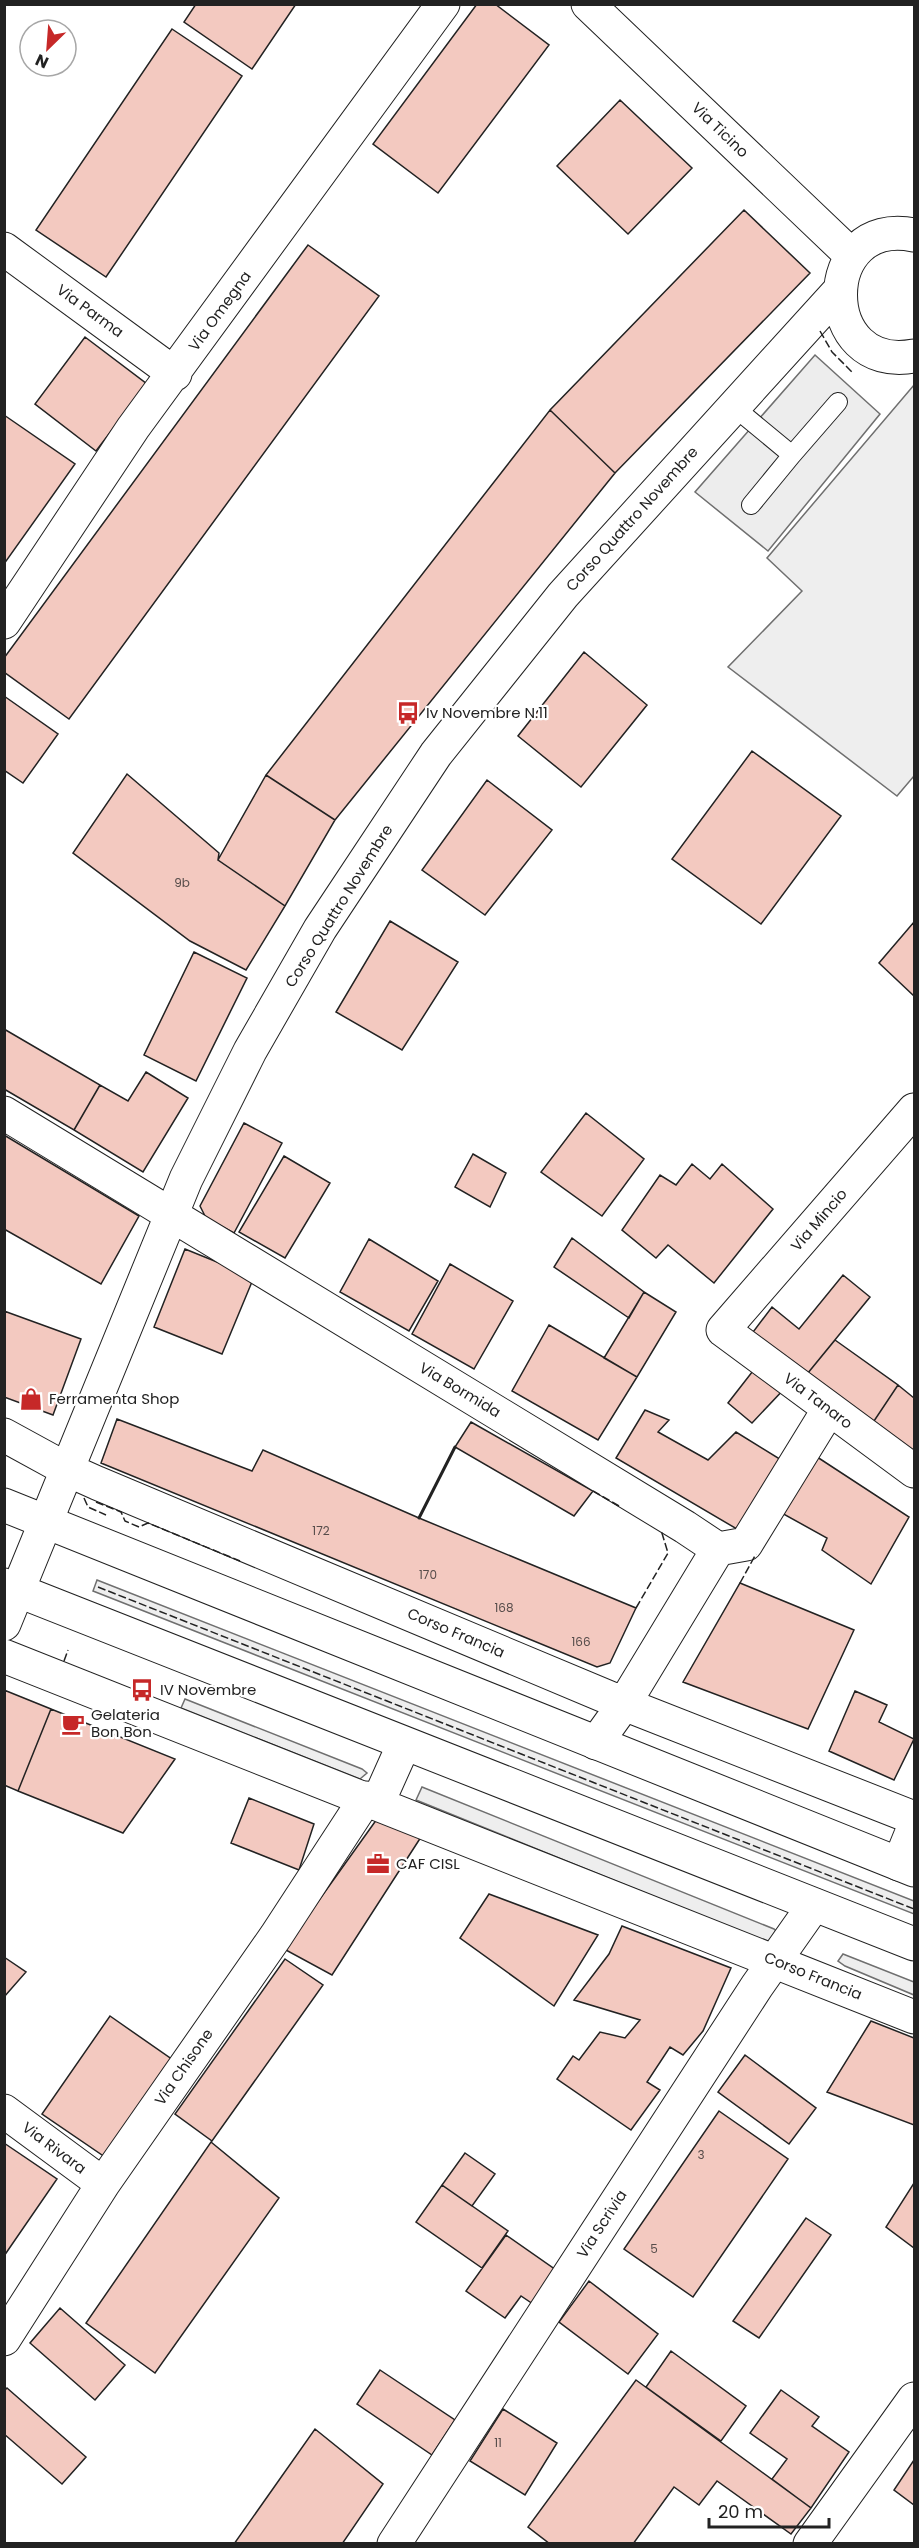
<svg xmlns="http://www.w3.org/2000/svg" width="919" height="2548" font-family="Poppins,sans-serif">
  <rect width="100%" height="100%" fill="#fff"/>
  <path fill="#eee" stroke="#6f6f6f" stroke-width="1.5" d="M914,385v391l-17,20 -169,-129 74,-76 -35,-33z
    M97,1580l817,321v13l-821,-323z
    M185,1699l177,70 5,4 -7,6 -179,-71z
    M422,1787l352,142 6,6 -9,9 -355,-144z
    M843,1954l71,28v13l-69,-29 -7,-5z"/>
  <path fill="#ededed" stroke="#6f6f6f" stroke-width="1.5" d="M815,355l65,59 -112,137 -73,-59z"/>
  <path fill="#f3c9c0" stroke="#222" stroke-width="1.5" d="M196,4h100l-44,65 -68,-47z
    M477,4h18l54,41 -111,148 -65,-49z
    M172,29l70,47 -136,201 -70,-47z
    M620,100l72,68 -64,66 -71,-68z
    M744,210l66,63 -195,200 -65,-63z
    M308,245l71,51 -310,423 -65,-47v-14z
    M85,337l62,47 -51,67 -61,-47z
    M550,410l65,63 -280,347 -69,-45z
    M4,415l71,49 -71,100z
    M584,652l63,53 -66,82 -63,-51z
    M4,696l54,38 -35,49 -19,-13z
    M752,751l89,65 -80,108 -89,-65z
    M127,774l92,79 -1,7 67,46 -39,64 -56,-29 -117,-88z
    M266,775l69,45 -50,86 -67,-46z
    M487,780l65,50 -67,85 -63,-45z
    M390,921l68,41 -56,88 -66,-38z
    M914,922v74l-35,-33z
    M194,952l53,26 -51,103 -52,-26z
    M4,1029l96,56 -26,45 -70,-41z
    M146,1072l42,26 -45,74 -69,-42 26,-45 28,16z
    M586,1113l58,46 -42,57 -61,-44z
    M244,1123l38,20 -48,90 -28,-15 -6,-12z
    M4,1135l135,81 -38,68 -97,-55z
    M473,1154l33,19 -16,34 -35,-20z
    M284,1156l46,27 -45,75 -46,-26z
    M692,1164l18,15 12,-15 51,45 -59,74 -46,-38 -12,13 -34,-28 38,-55 16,10z
    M572,1238l72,54 -15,26 -75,-51z
    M369,1239l69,42 -29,50 -69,-39z
    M185,1249l69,28 -32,77 -68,-27z
    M450,1264l63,37 -39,68 -62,-35z
    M843,1275l27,22 -67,82 -53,-43 22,-29 27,22z
    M644,1292l32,20 -39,65 -33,-19z
    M4,1311l77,28 -28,76 -49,-18z
    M549,1325l88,52 -39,63 -86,-49z
    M835,1340l63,45 -28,42 -67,-48z
    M756,1367l29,21 -33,35 -24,-20z
    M898,1385l16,13v61l-44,-32z
    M645,1410l24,10 -11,12 50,28 28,-28 47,29 -41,71 -126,-74z
    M117,1419l135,52 11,-21 156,68 217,90 -26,55 -13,4 -496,-204z
    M471,1422l122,69 -19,25 -119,-69z
    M811,1453l98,64 -38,67 -49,-34 5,-12 -49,-27z
    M740,1583l114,47 -46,99 -125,-47z
    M4,1690l47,19 -33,82 -14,-6z
    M855,1691l32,14 -8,17 35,17 -20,41 -65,-29z
    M51,1709l124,50 -52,74 -105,-42z
    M249,1798l65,26 -15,46 -68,-27z
    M377,1819l44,18 -89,138 -48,-26z
    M489,1894l109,41 -44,71 -94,-68z
    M622,1926l109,42 -28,63 -20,24 -13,-8 -23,35 13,8 -29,40 -74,-51 16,-23 6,4 21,-28 25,6 15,-18 -66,-20 35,-46z
    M4,1957l22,15 -22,25z
    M285,1959l38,26 -111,156 -37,-27z
    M110,2016l63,44 -68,97 -63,-43z
    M871,2021l43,17v87l-87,-33z
    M745,2055l71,53 -27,36 -71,-52z
    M719,2111l69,48 -95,138 -69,-48z
    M211,2142l68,56 -124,175 -69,-50z
    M4,2143l53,36 -53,77z
    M465,2153l30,21 -23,32 -30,-21z
    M914,2183v65l-28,-21z
    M442,2185l66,46 -26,37 -66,-46z
    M806,2218l25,17 -72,103 -26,-17z
    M506,2235l50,35 -23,34 -12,-8 -16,22 -39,-27z
    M589,2281l69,53 -30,40 -69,-52z
    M60,2308l65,57 -30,35 -65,-57z
    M671,2351l75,55 -25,35 -75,-54z
    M380,2370l75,50 -23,35 -75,-51z
    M636,2380l175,128 -20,26 -74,-53 -18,24 -25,-18 -41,57h-83l-22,-17z
    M7,2388l79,69 -24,27 -58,-50v-43z
    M781,2390l38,27 -7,9 37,26 -38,56 -39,-29 15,-20 -37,-26z
    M503,2409l54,34 -32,52 -55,-34z
    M315,2429l68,55 -41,60h-108z
    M914,2460v45l-20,-15z"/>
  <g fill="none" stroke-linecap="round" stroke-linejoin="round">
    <g stroke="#222" stroke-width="20">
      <path id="lane" d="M734,407l58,48 46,-53
        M751,505l41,-50"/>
    </g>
    <g stroke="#222" stroke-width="35">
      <path id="street" d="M588,4l264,252
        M914,235c-98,-20 -98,139 0,121
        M4,249l171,125
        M4,622l129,-194 310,-424
        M914,1110l-191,220 191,141
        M4,1113l681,414 33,22 -94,155 -28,39
        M4,1435l64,35 29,13 527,221 290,114
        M718,1549l28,-5 83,-135
        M4,1624l182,-445 64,-128 70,-122 116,-175 127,-159 276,-304
        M4,1656l910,361
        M378,1802l26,-58
        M899,1864l15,-37
        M4,2111l99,73
        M4,2339l99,-155 173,-248 90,-138
        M394,2544l363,-558 57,-81
        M810,2544l104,-145"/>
    </g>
    <g stroke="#222" stroke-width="35">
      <path id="primary" d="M4,1505l910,365
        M4,1585l910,359"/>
    </g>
    <use href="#lane" stroke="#fff" stroke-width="18"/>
    <use href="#street" stroke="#fff" stroke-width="33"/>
    <use href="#primary" stroke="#fff" stroke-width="33"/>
    <path stroke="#222" stroke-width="1.5" stroke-dasharray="8 3" stroke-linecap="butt" d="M820,331l12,21 21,21
      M593,1491l26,15
      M84,1498l4,9 18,8
      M96,1502l25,10 4,9 14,6 9,-4 92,38
      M740,1583l16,-29
      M98,1587l816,322
      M636,1608l32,-55 -7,-23
      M64,1661l4,-11"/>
    <path stroke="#222" stroke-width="3" d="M419,1518l36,-71"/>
  </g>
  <defs>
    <g id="bus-bare" transform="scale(1.8)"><path d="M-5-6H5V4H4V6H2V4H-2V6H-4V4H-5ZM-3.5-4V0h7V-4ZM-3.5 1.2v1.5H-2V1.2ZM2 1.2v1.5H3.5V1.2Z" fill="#c62828" stroke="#fff" stroke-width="2.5" paint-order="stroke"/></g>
    <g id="shop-bare" transform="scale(1.8)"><path d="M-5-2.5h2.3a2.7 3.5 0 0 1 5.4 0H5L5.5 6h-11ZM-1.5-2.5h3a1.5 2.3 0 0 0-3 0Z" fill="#c62828" stroke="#fff" stroke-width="2.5" paint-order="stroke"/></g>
    <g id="cafe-bare" transform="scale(1.8)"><path d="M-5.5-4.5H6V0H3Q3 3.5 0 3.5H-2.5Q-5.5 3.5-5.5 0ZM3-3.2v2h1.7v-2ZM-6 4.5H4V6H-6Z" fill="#c62828" stroke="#fff" stroke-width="2.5" paint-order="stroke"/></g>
    <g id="office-bare" transform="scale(1.8)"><path d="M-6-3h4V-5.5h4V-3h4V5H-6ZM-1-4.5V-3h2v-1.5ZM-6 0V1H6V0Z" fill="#c62828" stroke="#fff" stroke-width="2.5" paint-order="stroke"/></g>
  </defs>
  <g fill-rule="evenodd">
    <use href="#bus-bare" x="408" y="713"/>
    <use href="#shop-bare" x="31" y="1399"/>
    <use href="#bus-bare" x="142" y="1690"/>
    <use href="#cafe-bare" x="73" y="1724"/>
    <use href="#office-bare" x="378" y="1864"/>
  </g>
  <g text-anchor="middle" stroke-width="4.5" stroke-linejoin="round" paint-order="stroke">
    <g font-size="12" fill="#564c4a">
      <text x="182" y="887">9b</text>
      <text x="321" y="1535">172</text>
      <text x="428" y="1579">170</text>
      <text x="504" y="1612">168</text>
      <text x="581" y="1646">166</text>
      <text x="701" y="2159">3</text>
      <text x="654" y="2253">5</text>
      <text x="498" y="2447">11</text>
    </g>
    <g font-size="15" fill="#222" stroke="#fff">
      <text transform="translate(720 130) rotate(44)" y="5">Via Ticino</text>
      <text transform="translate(90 311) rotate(36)" y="5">Via Parma</text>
      <text transform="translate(220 311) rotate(-54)" y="5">Via Omegna</text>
      <text transform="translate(632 519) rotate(-48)" y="5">Corso Quattro Novembre</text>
      <text transform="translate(339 906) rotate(-58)" y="5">Corso Quattro Novembre</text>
      <text transform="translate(819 1220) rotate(-49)" y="5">Via Mincio</text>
      <text transform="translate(460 1390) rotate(31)" y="5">Via Bormida</text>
      <text transform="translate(818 1401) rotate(37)" y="5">Via Tanaro</text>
      <text transform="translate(456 1633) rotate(23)" y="5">Corso Francia</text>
      <text transform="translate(813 1976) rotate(22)" y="5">Corso Francia</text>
      <text transform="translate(184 2067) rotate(-55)" y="5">Via Chisone</text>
      <text transform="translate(54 2148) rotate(37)" y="5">Via Rivara</text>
      <text transform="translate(602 2224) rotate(-57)" y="5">Via Scrivia</text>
    </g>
    <g font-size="15" fill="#222" stroke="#fff" text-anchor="start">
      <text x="426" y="718">Iv Novembre N.11</text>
      <text x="49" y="1404">Ferramenta Shop</text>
      <text x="160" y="1695">IV Novembre</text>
      <text x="91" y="1720">Gelateria<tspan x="91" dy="17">Bon Bon</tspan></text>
      <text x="396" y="1869">CAF CISL</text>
    </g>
  </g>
  <rect width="919" height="2548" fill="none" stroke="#222222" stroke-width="12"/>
  <g transform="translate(48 48) rotate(205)"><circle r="28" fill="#ffffff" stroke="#a7a7a7" stroke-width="1.5"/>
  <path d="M0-4.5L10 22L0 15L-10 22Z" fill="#c62828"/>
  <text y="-9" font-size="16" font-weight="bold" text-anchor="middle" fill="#222222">N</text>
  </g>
  <path d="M709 2518v9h120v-9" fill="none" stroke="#222222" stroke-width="3"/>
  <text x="718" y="2518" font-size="18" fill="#222222" stroke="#ffffff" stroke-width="4.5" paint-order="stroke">20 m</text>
</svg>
